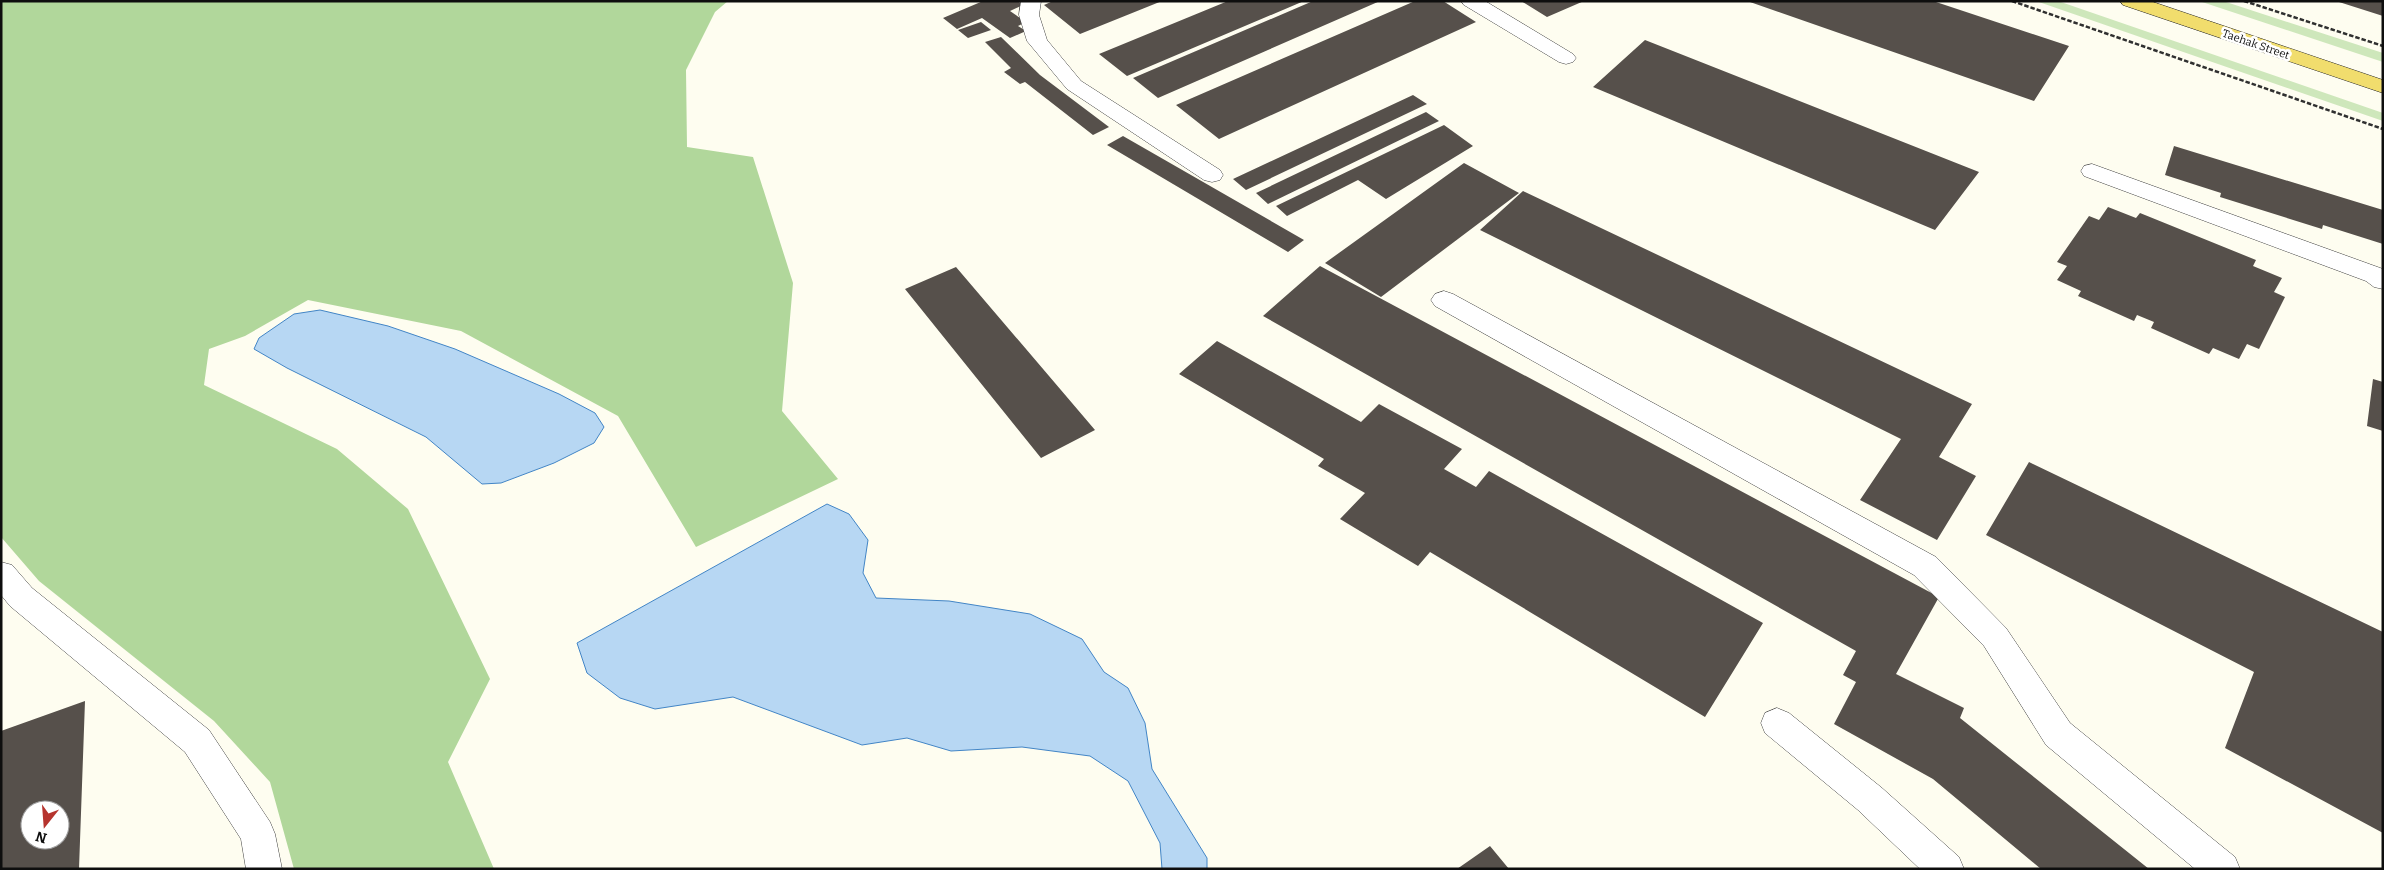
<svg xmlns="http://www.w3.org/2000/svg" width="2384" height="870" font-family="Bitter,serif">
  <rect width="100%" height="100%" fill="#fefdf0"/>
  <path fill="#cee7bb" d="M2036,1h22l325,112v8z
    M2199,1h24l160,52v9z"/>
  <path fill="#b1d79b" d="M1,1h727l-13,11 -29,58 1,77 66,10 40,126 -11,128 56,68 -142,68 -78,-131 -157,-85 -153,-31 -63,36 -36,13 -5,36 133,64 71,60 82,170 -42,83 46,107h-200l-24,-87 -56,-61 -175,-140 -38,-44z"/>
  <path fill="#b7d7f3" stroke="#4285c6" d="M320,310l68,16 67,23 104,45 36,19 9,14 -10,16 -40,20 -53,20 -19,1 -56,-47 -139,-69 -33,-19 5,-11 35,-24z
    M827,504l22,10 19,26 -5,33 13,25 73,3 81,13 52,25 22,33 24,16 17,35 7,46 55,89v11h-45l-2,-26 -32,-62 -38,-25 -68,-9 -71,4 -44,-13 -45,7 -129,-48 -78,12 -35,-11 -33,-25 -10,-30z"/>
  <path fill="#56504b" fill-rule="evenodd" d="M983,1h35l5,4 -13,6 16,11 -8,4 8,5 -16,7 -28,-20 -25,11 -14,-11z
    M1053,1h109l-82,33 -36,-29z
    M1228,1h76l-177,75 -28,-22z
    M1313,1h67l-222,97 -25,-20z
    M1415,1h28l33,21 -257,117 -43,-34z
    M1521,1h63l-37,16z
    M1933,1l136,45 -35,55 -284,-99z
    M2383,1v15l-44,-14v-1z
    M981,22l10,8 -23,8 -10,-8z
    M1001,37l39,38 69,52 -16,8 -68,-53 -5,2 -16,-12 7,-4 -26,-26z
    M1645,40l334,132 -44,58 -342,-143z
    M1413,95l14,9 -181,86 -13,-11z
    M1426,112l13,9 -171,83 -12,-11z
    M1444,125l29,21 -87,53 -28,-19 -71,36 -11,-10z
    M1123,136l181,104 -16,12 -181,-107z
    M2174,146l209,64v34l-60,-19 -1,4 -102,-32 1,-4 -56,-18z
    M1464,163l55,30 -138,104 -56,-34z
    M1523,191l449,213 -33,53 37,19 -39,64 -77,-40 41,-61 -421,-209z
    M2108,207l28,11 4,-5 116,47 -3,6 29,12 -8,14 11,5 -26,52 -12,-5 -8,15 -26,-11 -4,6 -58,-26 3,-6 -17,-7 -3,6 -56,-25 3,-5 -24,-11 10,-14 -10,-4 32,-46 10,4z
    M1320,266l619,331 -43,77 68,34 -4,10 189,151h-108l-108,-90 -99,-55 22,-42 -13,-7 13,-24 -593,-335z
    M956,267l139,163 -54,28 -136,-169z
    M1217,341l144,81 18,-18 83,45 -18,20 32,18 13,-16 274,152 -58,94 -275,-165 -12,14 -78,-47 25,-26 -47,-27 6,-7 -145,-85z
    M2373,379l10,3v49l-16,-5z
    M2029,462l354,170v201l-158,-85 29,-76 -268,-137z
    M85,701l-6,168h-78v-138zM30,810h30v30h-30z
    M1490,846l19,23h-52z"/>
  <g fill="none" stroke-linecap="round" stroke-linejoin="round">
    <g stroke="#414141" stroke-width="1">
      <path id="service" d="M1444,291l9,3 483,263 70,71 64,95 165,134 5,12h-45l-149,-124 -62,-99 -70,-71 -479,-269 -4,-6 4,-6z
        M1777,708l12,5 93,75 77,69 5,12h-44l-62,-59 -93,-77 -4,-10 4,-10z"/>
    </g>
    <g stroke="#414141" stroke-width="1">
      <path id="minor" d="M1021,1h20l-2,14 8,25 34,41 139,89 3,5 -3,5 -8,2 -8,-2 -137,-91 -40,-48 -8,-26z
        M1461,1h24l88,53 3,4 -3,4 -7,2 -7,-2 -95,-57z
        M2092,164l291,105v20l-9,-2 -8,-6 -282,-105 -3,-5 3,-5z
        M1,562l11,3 20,23 177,142 61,92 5,12 7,35h-36l-5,-30 -56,-87 -175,-146 -9,-11z"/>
    </g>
    <g stroke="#1f1f1f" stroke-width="1">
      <path id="primary" d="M2120,1h30l233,79v13l-260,-88z"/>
    </g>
    <path stroke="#303030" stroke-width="2.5" stroke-dasharray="4.5 2" stroke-linecap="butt" d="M2012,1l371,128
      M2244,1l139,45"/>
    <use href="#service" fill="#fff" fill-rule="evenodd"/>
    <use href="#minor" fill="#fff" fill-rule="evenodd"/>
    <use href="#primary" fill="#f1dd6d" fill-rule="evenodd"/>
  </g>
  <g text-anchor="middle" stroke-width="5" stroke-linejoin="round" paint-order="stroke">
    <g font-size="11" fill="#0e0e0e" stroke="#fff">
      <text transform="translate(2256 44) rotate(19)" y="4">Taehak Street</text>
    </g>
  </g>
  <rect width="2384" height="870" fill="none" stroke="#0e0e0e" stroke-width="5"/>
  <g transform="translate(45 825) rotate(197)"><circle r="24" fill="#ffffff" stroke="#9f9f9f"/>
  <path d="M0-4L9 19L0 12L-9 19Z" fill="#b6342e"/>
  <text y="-8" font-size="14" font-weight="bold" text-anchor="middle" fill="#0e0e0e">N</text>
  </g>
</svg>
